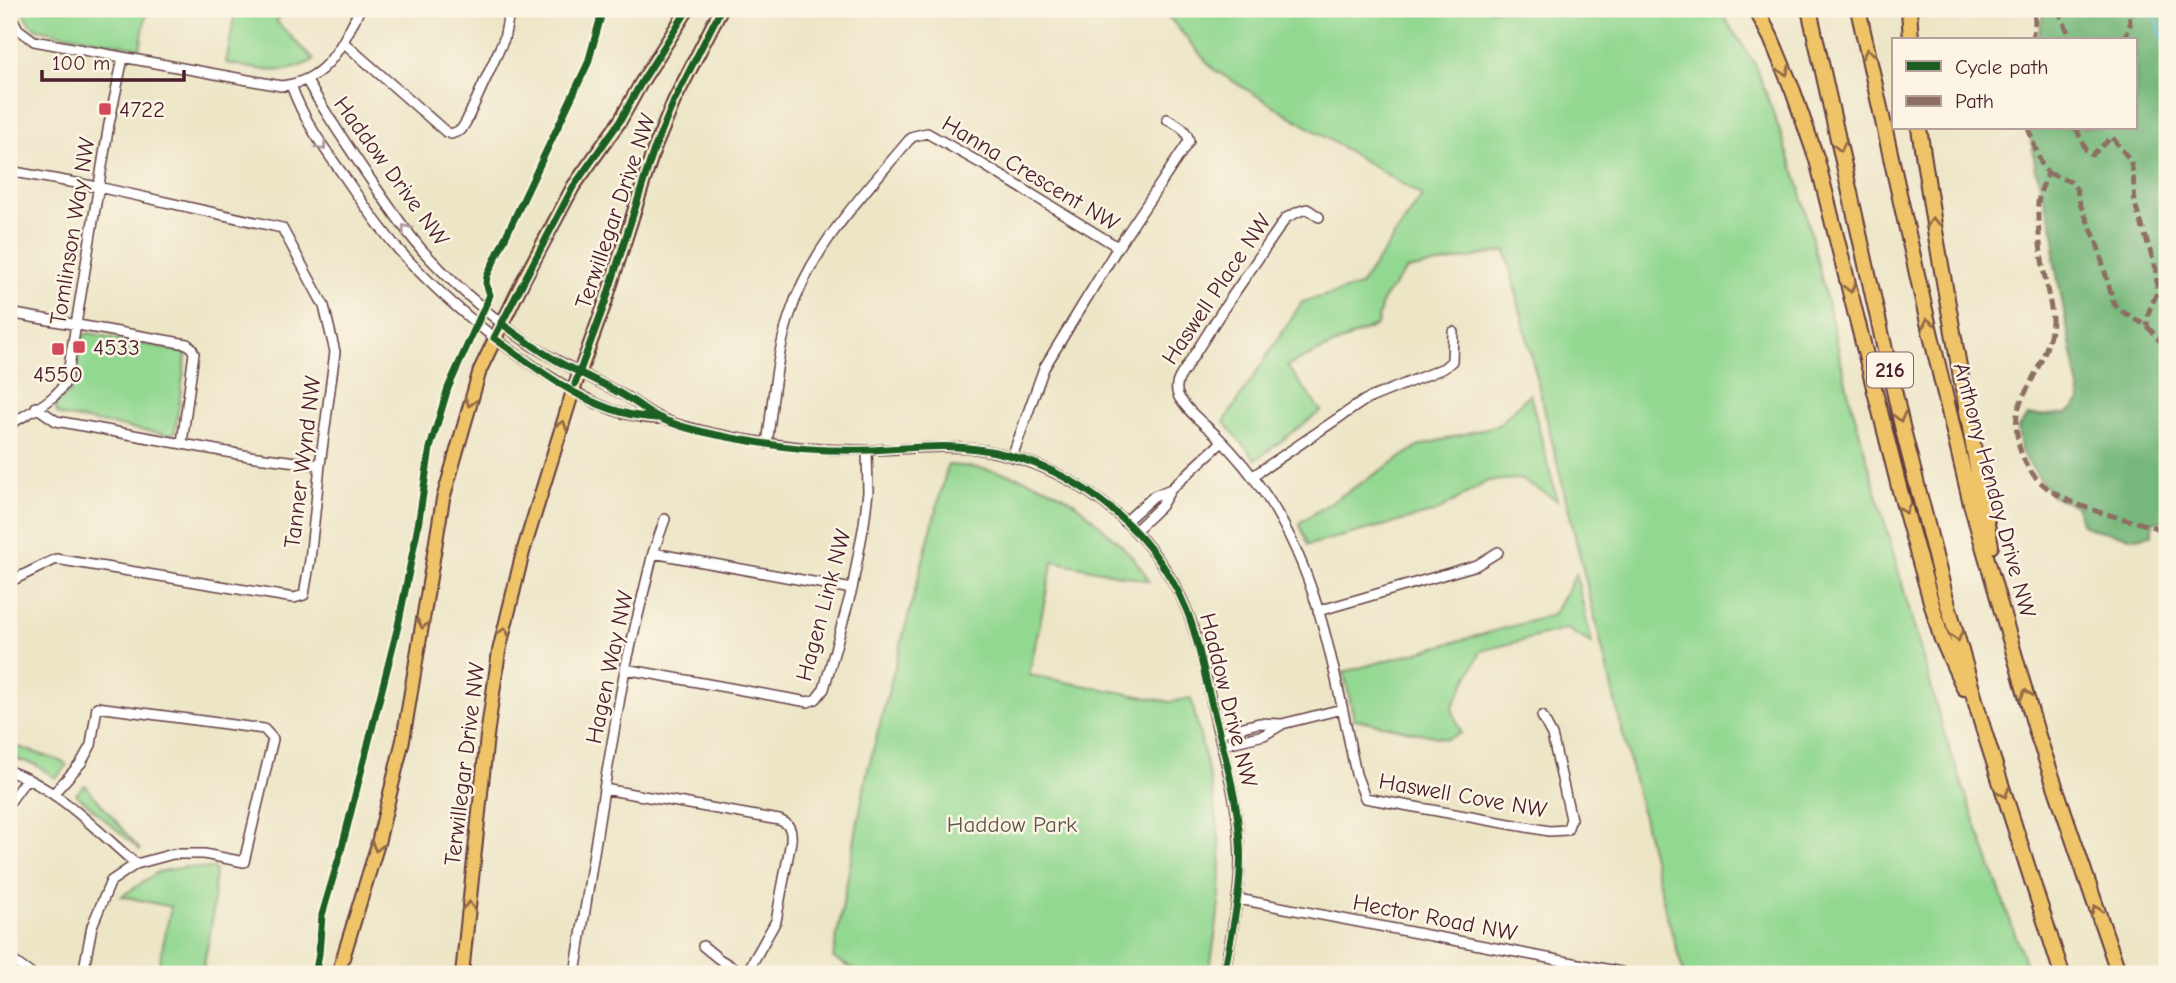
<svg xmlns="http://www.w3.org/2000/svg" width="2176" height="983" font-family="'Comic Neue',sans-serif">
  <rect width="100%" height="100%" fill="#fcf5e5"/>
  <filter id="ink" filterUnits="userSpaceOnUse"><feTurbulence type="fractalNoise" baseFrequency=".0143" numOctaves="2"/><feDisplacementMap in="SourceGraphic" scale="14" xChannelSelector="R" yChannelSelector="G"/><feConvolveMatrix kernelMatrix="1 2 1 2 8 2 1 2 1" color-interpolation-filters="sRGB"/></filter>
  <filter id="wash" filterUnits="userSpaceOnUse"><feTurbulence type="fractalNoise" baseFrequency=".00686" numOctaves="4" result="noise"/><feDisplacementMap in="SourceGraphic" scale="28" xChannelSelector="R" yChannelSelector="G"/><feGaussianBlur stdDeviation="1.57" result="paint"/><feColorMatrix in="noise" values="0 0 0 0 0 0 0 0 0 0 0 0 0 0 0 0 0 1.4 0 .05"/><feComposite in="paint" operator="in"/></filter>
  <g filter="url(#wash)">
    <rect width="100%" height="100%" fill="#ece5c6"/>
    <path fill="#93d891" stroke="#6e7c5e" stroke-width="2" d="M21,9h126l-7,39 -103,-19 -7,-5z
      M214,9h72l-10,12 38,39c-34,18 -53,9 -88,3l9,-50z
      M1162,9h557l37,57 43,118 50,211 95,338 85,241h-345l-17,-58 -161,-665 -100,19 -24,31 -5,24 -90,41 34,45 -65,49 -32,-38 78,-120 58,-16 62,-90 -209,-127z
      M89,333l94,19 3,4 -11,76 -5,3 -108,-19 -5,-3 -2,-8 16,-14 11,-55z
      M1530,394l27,106 -37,-21 -32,2 -52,31 -128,33 -9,-22 120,-77 79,-21z
      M948,465c38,2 81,12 114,30 17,9 31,24 45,37 16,14 32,30 42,49l-96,-20 -24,114 142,27 20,-4c11,49 25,98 29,148 3,43 -4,86 -11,128h-347l-29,-16 34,-185z
      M1576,574l16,70 -25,-15 -86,22 -29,57 9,25 -14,6 -93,-20 -10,-47 209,-57z
      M9,744l55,18 3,4 -11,12 -20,-13 -27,-8z
      M85,785l56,66 -65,-57z
      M185,867l30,2 -3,53 -10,52h-45l14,-67 -49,-11 36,-24z"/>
    <path fill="#76b87b" stroke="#606c53" stroke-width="2" d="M2042,9h125v514l-5,-2 -9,1 -1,13 -17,3 -46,-10 -8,-5 -4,-16 -26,-12 -30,-43 -3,-25 10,-11 39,-2 14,-14 -27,-141 1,-23 -19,-66 -7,-42h107v-88h-98l5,-27z"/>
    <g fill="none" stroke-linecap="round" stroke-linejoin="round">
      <path stroke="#61b7dd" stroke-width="2.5" d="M2153,9l14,43"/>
    </g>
  </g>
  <g filter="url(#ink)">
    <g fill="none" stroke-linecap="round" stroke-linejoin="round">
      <g stroke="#623d42" stroke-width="12">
        <path id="minor" d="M9,13l9,16 16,12 247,45c46,-4 60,-40 79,-77
          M343,42l103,90 5,2 10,-4 5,-8 38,-83 6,-30
          M307,81c22,38 47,75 72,111 14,20 28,41 44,59 32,35 67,65 105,92 31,21 65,35 97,53 13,7 24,18 38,23 15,7 33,10 49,14 51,11 102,18 154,17 37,0 73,-6 110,-1 93,13 177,77 212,164 14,37 20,76 29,114 11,43 23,86 23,131 0,39 -9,78 -16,116
          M291,85c12,34 32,62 53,91 17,25 34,50 54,73 42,47 88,85 140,120 39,25 73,48 121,50
          M9,171l89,16 184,41 42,78 11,46 -15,113 -10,95 -6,35 -10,3 -238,-39 -47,23
          M1319,217l-12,-8 -7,2 -14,7 -64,93 -42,66c-4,7 -5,13 -1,20 8,14 25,27 37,38 19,19 36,39 51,62 54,81 69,183 89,277l9,24 184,33 18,-1 4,-11 -19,-84 -10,-19
          M1118,247l71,-106c-3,-13 -11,-16 -22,-22
          M9,313l178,31 4,3 3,6 -12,90
          M36,407l20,14 193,35 71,9
          M9,425c20,-13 48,-24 58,-46l42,-255 14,-66
          M767,444c6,-42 9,-87 22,-127 22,-70 74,-122 120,-177l5,-4 13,-3 55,31 136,83 -74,121 -32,89
          M1253,476l112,-76 79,-32 8,-7 1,-29
          M1125,522l29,-26 17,-7
          M1135,531l26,-25 10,-17 51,-47
          M653,553l12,-34
          M1318,611l159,-46 21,-13
          M625,669l183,33 8,-3 8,-10 28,-100 12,-65 4,-32 -1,-42
          M1219,733l40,-10 23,1 60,-15
          M1222,745l42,-10 17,-10
          M9,771c50,18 87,59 127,93
          M604,789l21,-120 28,-116 199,36
          M54,793l27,-30 10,-18 6,-38 167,22 9,10 -29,123 -40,-8h-31l-37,10 -25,17 -19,45 -9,48
          M9,803l18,-25
          M1238,899l383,73 1,2
          M703,946l16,13 25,15
          M9,958l22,16
          M575,974l29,-185 175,31c11,4 13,10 12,21l-15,80 -30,53"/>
      </g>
      <g stroke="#623d42" stroke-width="16">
        <path id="major" d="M338,974l39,-127 26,-107 40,-241 37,-129 44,-91 49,-92 47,-66 21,-38 47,-74
          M462,974l25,-238 12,-85 24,-99 50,-161 32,-88 48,-151 21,-51 47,-92"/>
      </g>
      <g stroke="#623d42" stroke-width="18">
        <path id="highway" d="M1756,9l15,29 22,53 24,69 83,331 41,146 23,51
          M1809,9l93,417 42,165 39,137 79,246
          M1858,9l67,301 46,194 66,229 82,241
          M1909,9l2,31
          M1919,128l16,103 56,315"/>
      </g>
      <use href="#minor" stroke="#fff" stroke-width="9"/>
      <use href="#major" stroke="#efc469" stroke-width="12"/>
      <use href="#highway" stroke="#efc469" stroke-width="14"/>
      <path stroke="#8d6e63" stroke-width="5" stroke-dasharray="10 5" stroke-linecap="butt" d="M2058,9l10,23 -3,8
        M2032,40l3,-18 -1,-13
        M2124,40l6,-14 -1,-17
        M2028,128l13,35 7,10c-4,10 -9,20 -10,30 -1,21 3,54 7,75 2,14 7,28 7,42 -1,30 -20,57 -32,84 -5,12 -4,25 -2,37 11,62 85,71 136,86l8,3 5,7
        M2076,128l10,22 6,5 20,-18 18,23 3,12 2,32 21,65 1,16 -1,10 -7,16 -2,15
        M2048,173l23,9 6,8 3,14 16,36 18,64 6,6 27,16 20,23"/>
      <g stroke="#fcf5e5" stroke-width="11">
        <path id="cycleway" d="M501,323c19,14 38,28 58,39 22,12 46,22 67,35 12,6 22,16 34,21 26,13 78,21 107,26 34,6 70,7 104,6 29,-1 59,-5 87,-3 99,6 191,72 229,164 10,25 15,52 21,78 12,50 29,102 32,153 3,45 -8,89 -16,132
          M575,384l30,-81 48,-151 21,-51 47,-92
          M657,418c-62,-2 -114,-45 -163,-80l79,-151 47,-66 21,-38 47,-74
          M315,974l4,-20 3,-39 19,-64 57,-225 20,-100 12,-78 18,-60 42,-93 -4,-12 1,-7 101,-213 15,-54"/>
      </g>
      <use href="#cycleway" stroke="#1b5e20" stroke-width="7"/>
    </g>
    <defs><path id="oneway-chevron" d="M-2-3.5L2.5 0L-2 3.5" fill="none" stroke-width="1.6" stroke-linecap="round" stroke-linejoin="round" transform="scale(1.75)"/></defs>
    <g stroke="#946947">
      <use href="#oneway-chevron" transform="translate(1868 53) rotate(-103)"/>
      <use href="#oneway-chevron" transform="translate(1785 71) rotate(68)"/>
      <use href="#oneway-chevron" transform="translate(1840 147) rotate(77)"/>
      <use href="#oneway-chevron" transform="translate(1933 222) rotate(-99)"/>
      <use href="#oneway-chevron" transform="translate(1850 288) rotate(76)"/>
      <use href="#oneway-chevron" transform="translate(1928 323) rotate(-103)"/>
      <use href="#oneway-chevron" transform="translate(470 402) rotate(106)"/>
      <use href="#oneway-chevron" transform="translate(1900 417) rotate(77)"/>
      <use href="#oneway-chevron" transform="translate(562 425) rotate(-72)"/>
      <use href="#oneway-chevron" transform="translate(1905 509) rotate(74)"/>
      <use href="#oneway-chevron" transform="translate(423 624) rotate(100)"/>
      <use href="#oneway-chevron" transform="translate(504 632) rotate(-77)"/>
      <use href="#oneway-chevron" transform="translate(1957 637) rotate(74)"/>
      <use href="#oneway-chevron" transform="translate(2026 694) rotate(-106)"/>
      <use href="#oneway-chevron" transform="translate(2004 793) rotate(72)"/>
      <use href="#oneway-chevron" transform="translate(377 847) rotate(105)"/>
      <use href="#oneway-chevron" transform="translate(469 906) rotate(-84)"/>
      <use href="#oneway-chevron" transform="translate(2096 910) rotate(-109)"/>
    </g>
    <g stroke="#ae9aa0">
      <use href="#oneway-chevron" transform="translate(322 146) rotate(54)"/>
      <use href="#oneway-chevron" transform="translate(406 229) rotate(-127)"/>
    </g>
  </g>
  <g fill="#d1495b" stroke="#fcf5e5" stroke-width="2.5">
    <rect x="98" y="102" width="14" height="14" rx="3.5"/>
    <rect x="72" y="340" width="14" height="14" rx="3.5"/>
    <rect x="51" y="342" width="14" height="14" rx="3.5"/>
  </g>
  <g text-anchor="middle" stroke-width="5" stroke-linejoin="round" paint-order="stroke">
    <rect fill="#fcf5e5" stroke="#7f5f63" stroke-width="2" x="1867" y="352.5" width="46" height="35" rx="5"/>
    <g font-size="21" font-weight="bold" fill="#4a1f2b">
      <text x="1890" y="377">216</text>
    </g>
    <g font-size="23" fill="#4a1f2b" stroke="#fcf5e5" text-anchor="start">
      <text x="119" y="117">4722</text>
      <text x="93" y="355">4533</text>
      <text x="58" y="382" text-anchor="middle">4550</text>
    </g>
    <g font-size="23" fill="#4a1f2b" stroke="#fcf5e5">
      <text transform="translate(392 171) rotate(54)" y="8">Haddow Drive NW</text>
      <text transform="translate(1031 173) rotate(31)" y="8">Hanna Crescent NW</text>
      <text transform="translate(615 211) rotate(-71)" y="8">Terwillegar Drive NW</text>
      <text transform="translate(72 231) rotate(-81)" y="8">Tomlinson Way NW</text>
      <text transform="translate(1216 289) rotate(-56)" y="8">Haswell Place NW</text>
      <text transform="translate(302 462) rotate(-83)" y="8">Tanner Wynd NW</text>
      <text transform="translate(1995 490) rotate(75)" y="8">Anthony Henday Drive NW</text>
      <text transform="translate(823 605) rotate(-75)" y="8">Hagen Link NW</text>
      <text transform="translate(609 667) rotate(-78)" y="8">Hagen Way NW</text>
      <text transform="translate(1229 700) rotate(76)" y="8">Haddow Drive NW</text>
      <text transform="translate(464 764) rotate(-83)" y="8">Terwillegar Drive NW</text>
      <text transform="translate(1463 795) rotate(10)" y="8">Haswell Cove NW</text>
      <text transform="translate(1435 917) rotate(11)" y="8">Hector Road NW</text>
    </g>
    <g font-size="23" fill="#60564a" stroke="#fcf5e5">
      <text x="1012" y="832">Haddow Park</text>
    </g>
  </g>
  <rect width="2176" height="983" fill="none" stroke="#fcf5e5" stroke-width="35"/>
  <rect x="1892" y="38" width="245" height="91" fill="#fcf5e5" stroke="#b59f9b" stroke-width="2"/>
  <rect x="1906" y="61" width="35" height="10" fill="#1b5e20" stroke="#b59f9b" stroke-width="2"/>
  <text x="1955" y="74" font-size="21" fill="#4a1f2b">Cycle path</text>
  <rect x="1906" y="96" width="35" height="10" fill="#8d6e63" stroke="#b59f9b" stroke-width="2"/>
  <text x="1955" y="108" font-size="21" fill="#4a1f2b">Path</text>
  <path d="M42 70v10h142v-10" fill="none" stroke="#4a1f2b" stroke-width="3.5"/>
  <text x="52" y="70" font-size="21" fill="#4a1f2b" stroke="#fcf5e5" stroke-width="5" paint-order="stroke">100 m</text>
</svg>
